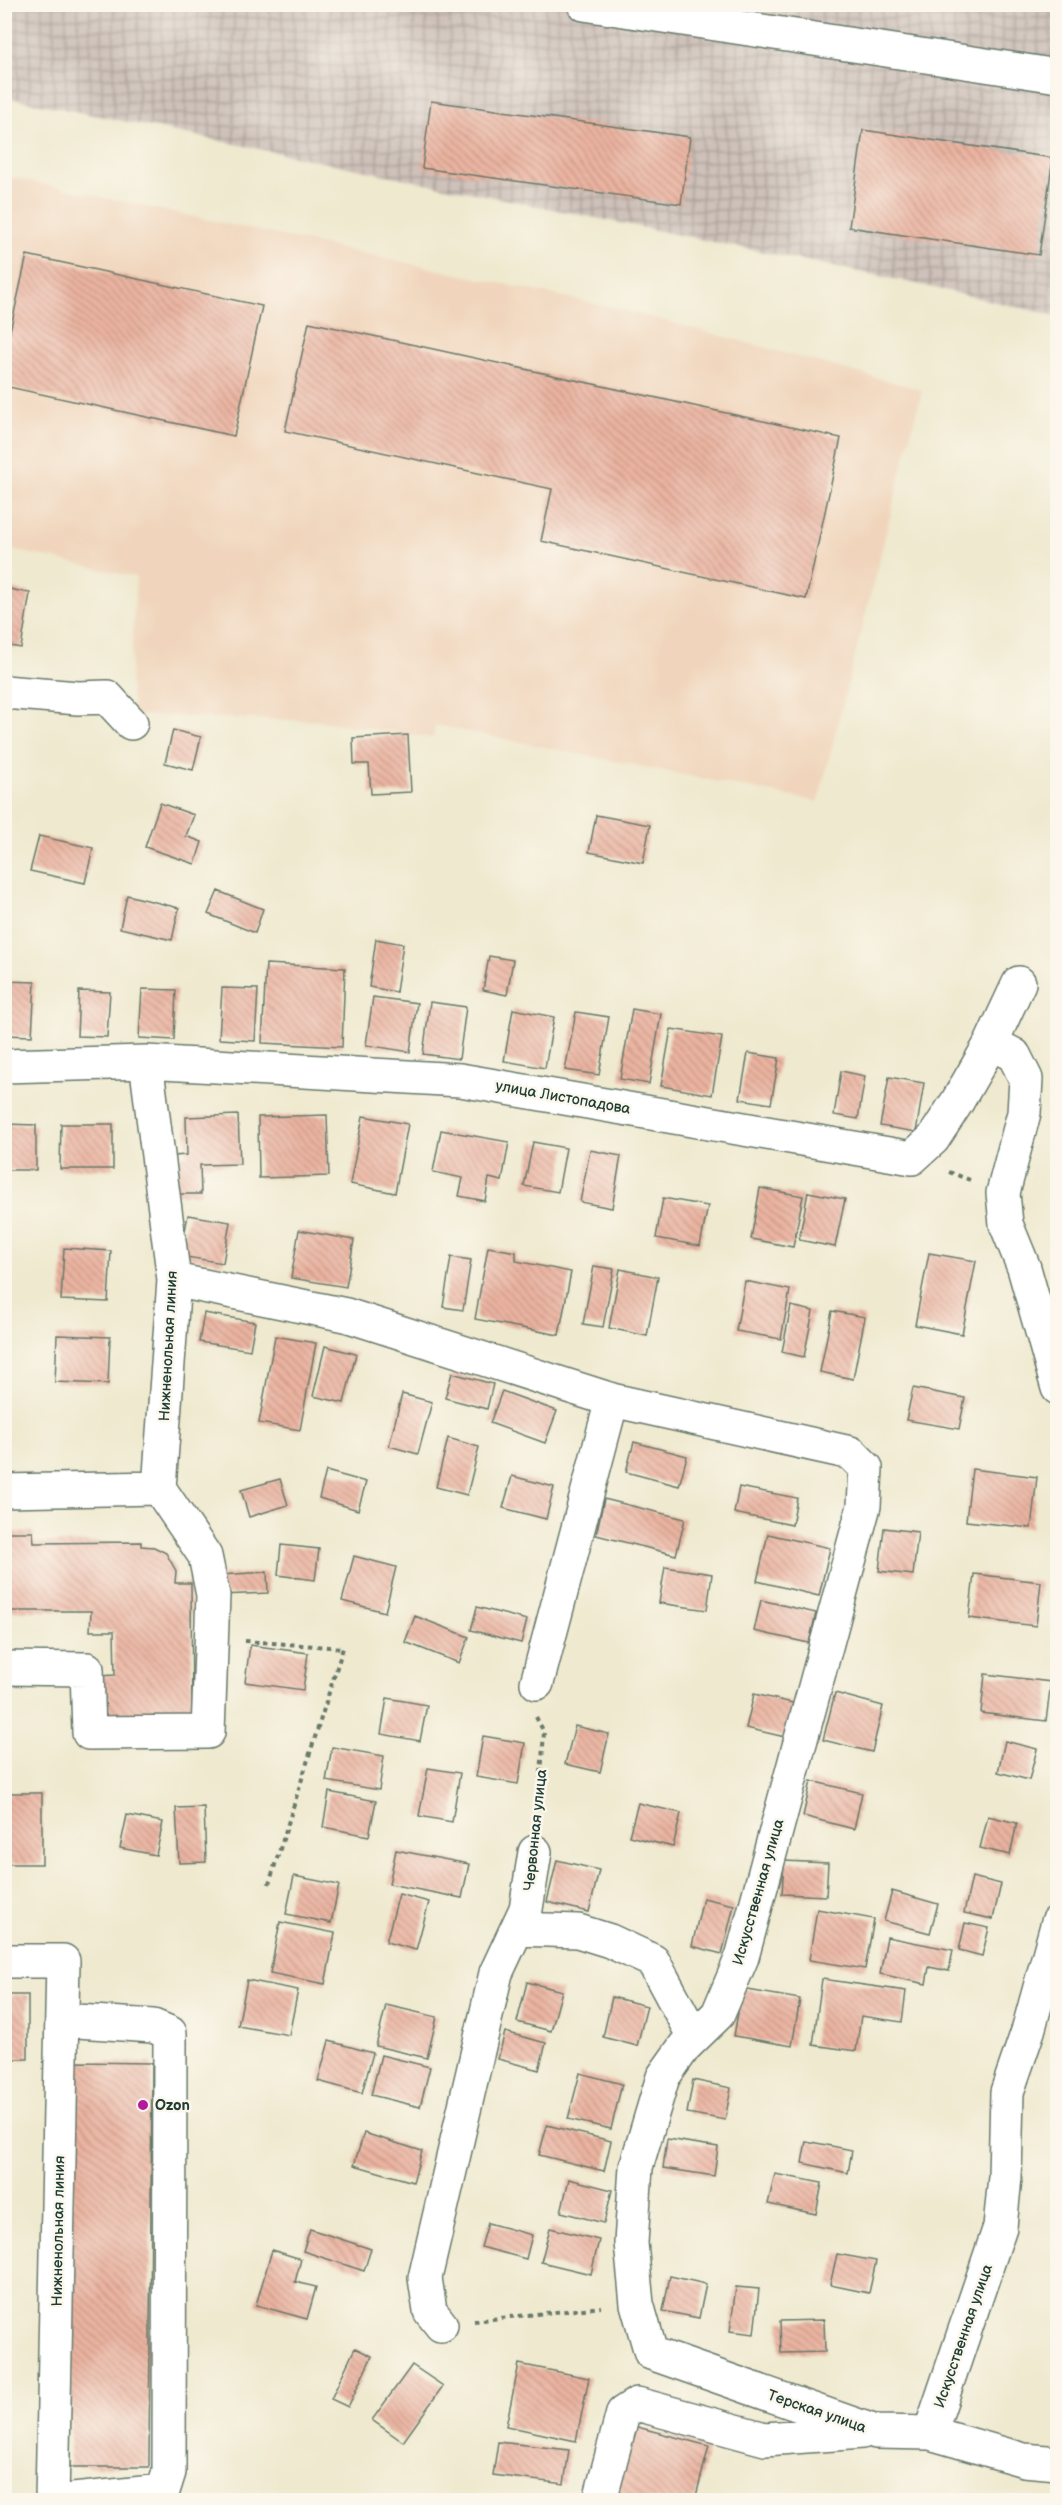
<svg xmlns="http://www.w3.org/2000/svg" width="1062" height="2505" font-family="'Balsamiq Sans',sans-serif">
  <defs>
    <pattern id="industrial-grid" width="8" height="8" patternUnits="userSpaceOnUse" patternTransform="scale(1.5)"><rect width="8" height="8" fill="#cec1b9"/><path d="M0 4h8M4 0v8" fill="none" stroke="#a79e97"/></pattern>
    <pattern id="building-back-hatch" width="6" height="6" patternUnits="userSpaceOnUse" patternTransform="scale(1.5)"><rect width="6" height="6" fill="#ecb4a1"/><path d="M-1 5l2 2M0 0l6 6M5-1l2 2" fill="none" stroke="#bf9484"/></pattern>
  </defs>
  <rect width="100%" height="100%" fill="#fbf7ec"/>
  <filter id="ink" filterUnits="userSpaceOnUse"><feTurbulence type="fractalNoise" baseFrequency=".0167" numOctaves="2"/><feDisplacementMap in="SourceGraphic" scale="12" xChannelSelector="R" yChannelSelector="G"/><feConvolveMatrix kernelMatrix="1 2 1 2 8 2 1 2 1" color-interpolation-filters="sRGB"/></filter>
  <filter id="wash" filterUnits="userSpaceOnUse"><feTurbulence type="fractalNoise" baseFrequency=".008" numOctaves="4" result="noise"/><feDisplacementMap in="SourceGraphic" scale="24" xChannelSelector="R" yChannelSelector="G"/><feGaussianBlur stdDeviation="1.35" result="paint"/><feColorMatrix in="noise" values="0 0 0 0 0 0 0 0 0 0 0 0 0 0 0 0 0 1.4 0 .05"/><feComposite in="paint" operator="in"/></filter>
  <g filter="url(#wash)">
    <rect width="100%" height="100%" fill="#efe9cf"/>
    <path fill="#f0d5bc" d="M5,176l623,135 294,79 -104,412 -383,-77 -2,13 -113,-17 -186,-6 -4,-30 6,-108 -131,-29z"/>
    <path fill="url(#industrial-grid)" d="M5,5h1052v311l-153,-35 -899,-184z"/>
    <g id="blocks">
      <path fill="url(#building-back-hatch)" d="M431,101l259,36 -9,67 -259,-36z
        M863,130l190,28 -14,97 -190,-28z
        M27,255l235,51 -28,130 -230,-50v-28z
        M309,322l532,116 -35,161 -265,-58 11,-52 -267,-58z
        M4,588l26,5 -9,55 -17,-3z
        M173,730l28,7 -8,33 -28,-7z
        M408,735l3,57 -40,2 -2,-30h-15l-1,-26z
        M160,803l34,12 -8,21 16,6 -7,22 -50,-17z
        M596,815l54,10 -7,38 -54,-11z
        M39,836l54,12 -8,35 -55,-12z
        M218,891l45,18 -8,24 -47,-19z
        M127,895l52,13 -7,32 -52,-12z
        M376,939l27,5 -7,48 -27,-5z
        M489,956l24,4 -6,35 -24,-5z
        M266,964l79,4 -3,79 -80,-4z
        M4,981l31,1 -3,54 -28,-1z
        M222,988l36,1 -3,52 -36,-2z
        M142,989l34,1 -2,50 -35,-2z
        M79,991l31,1 -3,45 -30,-1z
        M373,997l44,6 -7,49 -44,-7z
        M430,1002l36,5 -7,52 -36,-5z
        M513,1009l41,8 -9,51 -41,-7z
        M632,1009l29,5 -12,70 -29,-5z
        M576,1012l33,5 -10,58 -34,-5z
        M671,1029l51,8 -10,58 -51,-9z
        M748,1053l31,5 -8,46 -31,-5z
        M841,1071l24,5 -7,43 -24,-4z
        M889,1077l35,6 -8,49 -36,-6z
        M238,1115l2,49 -40,1 1,29h-27l-1,-38 14,-1 -1,-38z
        M327,1115l2,61 -70,2 -1,-61z
        M363,1116l45,8 -13,69 -45,-9z
        M4,1124l32,1v45h-32z
        M61,1124h52v45h-53z
        M441,1130l68,12 -7,39 -13,-3 -4,23 -26,-5 4,-18 -30,-6z
        M533,1142l33,6 -8,44 -34,-6z
        M590,1150l31,6 -9,52 -32,-6z
        M760,1188l43,8 -10,51 -42,-8z
        M808,1192l37,7 -10,48 -36,-7z
        M663,1198l45,8 -8,40 -44,-8z
        M188,1215l42,7 -7,41 -43,-7z
        M299,1230l55,10 -8,47 -55,-9z
        M488,1247l28,5v9l55,11 -12,63 -84,-16z
        M64,1248l47,3 -3,51 -47,-2z
        M929,1253l47,8 -14,73 -47,-9z
        M451,1257l20,3 -8,50 -20,-3z
        M594,1266l20,3 -11,58 -20,-3z
        M620,1269l38,8 -11,59 -38,-8z
        M745,1281l45,9 -9,49 -45,-8z
        M791,1306l22,5 -9,46 -22,-5z
        M832,1311l33,6 -12,62 -33,-7z
        M204,1313l51,9 -5,28 -51,-8z
        M57,1335l53,2 -2,47 -53,-2z
        M275,1336l41,7 -16,87 -41,-7z
        M325,1346l31,8 -12,49 -31,-7z
        M452,1373l41,11 -6,25 -42,-11z
        M913,1388l52,10 -6,31 -53,-9z
        M502,1391l55,20 -12,32 -55,-20z
        M402,1394l30,8 -14,52 -29,-8z
        M448,1438l31,9 -12,48 -31,-8z
        M634,1442l53,14 -8,30 -53,-14z
        M972,1469l65,8 -6,51 -65,-7z
        M326,1471l40,11 -8,28 -39,-12z
        M512,1476l42,11 -8,32 -43,-11z
        M280,1479l8,26 -39,12 -8,-27z
        M739,1487l58,11 -5,27 -58,-12z
        M604,1499l81,20 -9,36 -80,-20z
        M884,1528l34,4 -5,43 -34,-4z
        M4,1532h29l1,11 107,-1v4l13,1 12,6 10,18 -1,12h16l1,133h-93v-40l16,-1 -1,-44h-24l1,-20h-80v16h-7z
        M768,1534l62,14 -11,48 -62,-15z
        M281,1545l38,4 -4,31 -37,-5z
        M354,1556l42,11 -11,45 -43,-11z
        M665,1567l47,7 -5,36 -48,-7z
        M267,1572l1,21 -47,2 -1,-20z
        M974,1574l67,8 -5,44 -67,-8z
        M761,1600l55,13 -7,30 -55,-12z
        M477,1607l50,13 -6,23 -50,-13z
        M415,1616l54,21 -10,26 -54,-21z
        M250,1645l58,8 -5,37 -58,-8z
        M985,1674l66,8 -5,39 -65,-8z
        M835,1693l48,13 -11,46 -49,-12z
        M754,1694l39,9 -8,34 -39,-9z
        M387,1698l40,7 -7,36 -39,-7z
        M575,1726l34,8 -9,38 -35,-8z
        M483,1736l42,7 -7,41 -42,-7z
        M1005,1741l32,8 -8,31 -31,-8z
        M332,1747l52,9 -5,34 -53,-9z
        M428,1768l32,5 -8,49 -33,-6z
        M811,1781l51,12 -8,36 -51,-13z
        M329,1792l47,9 -7,35 -46,-9z
        M4,1793h38v71h-38z
        M638,1803l43,10 -8,34 -44,-11z
        M204,1807l2,55 -27,1 -3,-55z
        M127,1815l36,7 -7,33 -36,-7z
        M988,1816l29,7 -7,32 -30,-7z
        M396,1850l73,14 -7,34 -73,-14z
        M557,1860l42,10 -10,42 -42,-10z
        M784,1861l44,2 -2,33 -44,-2z
        M294,1876l45,9 -8,38 -45,-9z
        M972,1877l29,7 -8,35 -29,-6z
        M892,1891l46,13 -8,29 -46,-12z
        M399,1894l30,8 -13,48 -30,-8z
        M703,1898l31,7 -12,49 -30,-8z
        M817,1909l57,10 -9,50 -56,-9z
        M280,1922l55,11 -10,51 -55,-11z
        M965,1923l24,5 -7,28 -23,-6z
        M887,1937l66,13 -4,21 -20,-4 -3,17 -46,-10z
        M822,1979l84,12 -4,31 -41,-6 -5,35 -43,-6z
        M247,1980l51,10 -9,45 -51,-9z
        M527,1982l35,9 -11,40 -34,-9z
        M742,1989l58,10 -8,47 -58,-10z
        M4,1995h24v64h-24z
        M612,1997l35,9 -10,40 -34,-9z
        M386,2005l51,12 -10,41 -51,-12z
        M505,2032l41,11 -7,27 -41,-11z
        M329,2041l44,12 -11,40 -44,-12z
        M381,2055l49,12 -10,40 -49,-12z
        M74,2062l78,1 -3,404h-79z
        M580,2073l42,11 -11,45 -43,-10z
        M693,2080l38,8 -6,32 -38,-7z
        M547,2125l64,16 -7,30 -65,-16z
        M364,2133l58,18 -9,31 -59,-17z
        M667,2139l51,8 -4,29 -51,-8z
        M806,2141l46,9 -4,23 -46,-10z
        M775,2174l47,9 -6,31 -48,-10z
        M569,2179l43,11 -8,33 -43,-11z
        M488,2223l44,12 -6,24 -45,-12z
        M550,2228l49,12 -8,34 -50,-12z
        M310,2229l61,20 -7,22 -61,-20z
        M272,2250l29,9 -6,23 21,5 -9,32 -51,-14z
        M837,2254l39,7 -7,32 -39,-8z
        M670,2276l36,8 -7,34 -36,-7z
        M736,2287l23,2 -5,45 -24,-3z
        M824,2320l1,32 -44,1 -1,-32z
        M355,2348l17,8 -24,51 -17,-8z
        M519,2364l70,14 -13,63 -70,-15z
        M412,2365l31,21 -40,56 -31,-22z
        M626,2424l83,22 -14,54h-89z
        M498,2442l71,8 -5,34 -71,-9z
        M958,2493l61,6v1h-62z"/>
    </g>
  </g>
  <g filter="url(#ink)">
    <use href="#blocks" fill-opacity="0" stroke="#68796a" stroke-width="1.5"/>
    <g fill="none" stroke-linecap="round" stroke-linejoin="round">
      <g stroke="#68796a" stroke-width="36">
        <path id="minor" d="M584,4l474,72
          M4,692l74,6 29,-1 24,26
          M991,1043l23,12 12,24 -2,34 -21,80 3,31 18,44 34,120
          M146,1062l28,218 -15,208
          M4,1066l142,-4 314,18 452,78 21,-19 24,-37 34,-59 28,-60
          M174,1280l172,35 266,85 239,53 15,15 -2,38 -122,451 -24,57 -33,32 -22,31 -27,90 -5,76 6,61 14,49 225,79 54,1 94,27 34,3
          M4,1491l155,-3
          M4,1668l83,1 2,64 119,-1 5,-137 -8,-39 -46,-68
          M537,1683l75,-283
          M517,1929l61,2 32,10 43,20 41,76
          M4,1961h59l-11,539
          M62,2020l91,6 17,7 -1,439 -6,19 -90,9
          M441,2325l-11,-14 -5,-33 71,-305 30,-64 9,-57
          M930,2433l70,-206 5,-50 2,-85 21,-61 30,-109
          M600,2500l23,-87 14,-9 128,35 97,-7"/>
      </g>
      <path stroke="#68796a" stroke-width="4" stroke-dasharray="4.5 4.5" stroke-linecap="butt" d="M949,1172l21,8
        M245,1641l98,7 -74,236
        M536,1717l8,15 -6,86
        M474,2321l127,-14"/>
      <use href="#minor" stroke="#fff" stroke-width="33"/>
    </g>
  </g>
  <circle fill="#b5179e" stroke="#fbf7ec" stroke-width="2" cx="143" cy="2105" r="6"/>
  <g text-anchor="middle" stroke-width="5" stroke-linejoin="round" paint-order="stroke">
    <g font-size="15" fill="#1f3d34" stroke="#fbf7ec">
      <text transform="translate(563 1097) rotate(10)" y="5">улица Листопадова</text>
      <text transform="translate(168 1346) rotate(-87)" y="5">Нижненольная линия</text>
      <text transform="translate(535 1830) rotate(-84)" y="5">Червонная улица</text>
      <text transform="translate(758 1892) rotate(-74)" y="5">Искусственная улица</text>
      <text transform="translate(58 2231) rotate(-89)" y="5">Нижненольная линия</text>
      <text transform="translate(963 2336) rotate(-71)" y="5">Искусственная улица</text>
      <text transform="translate(817 2411) rotate(19)" y="5">Терская улица</text>
    </g>
    <g font-size="15" font-weight="bold" fill="#1f3d34" stroke="#fbf7ec" text-anchor="start">
      <text x="155" y="2110">Ozon</text>
    </g>
  </g>
  <rect width="1062" height="2505" fill="none" stroke="#fbf7ec" stroke-width="24"/>
</svg>
